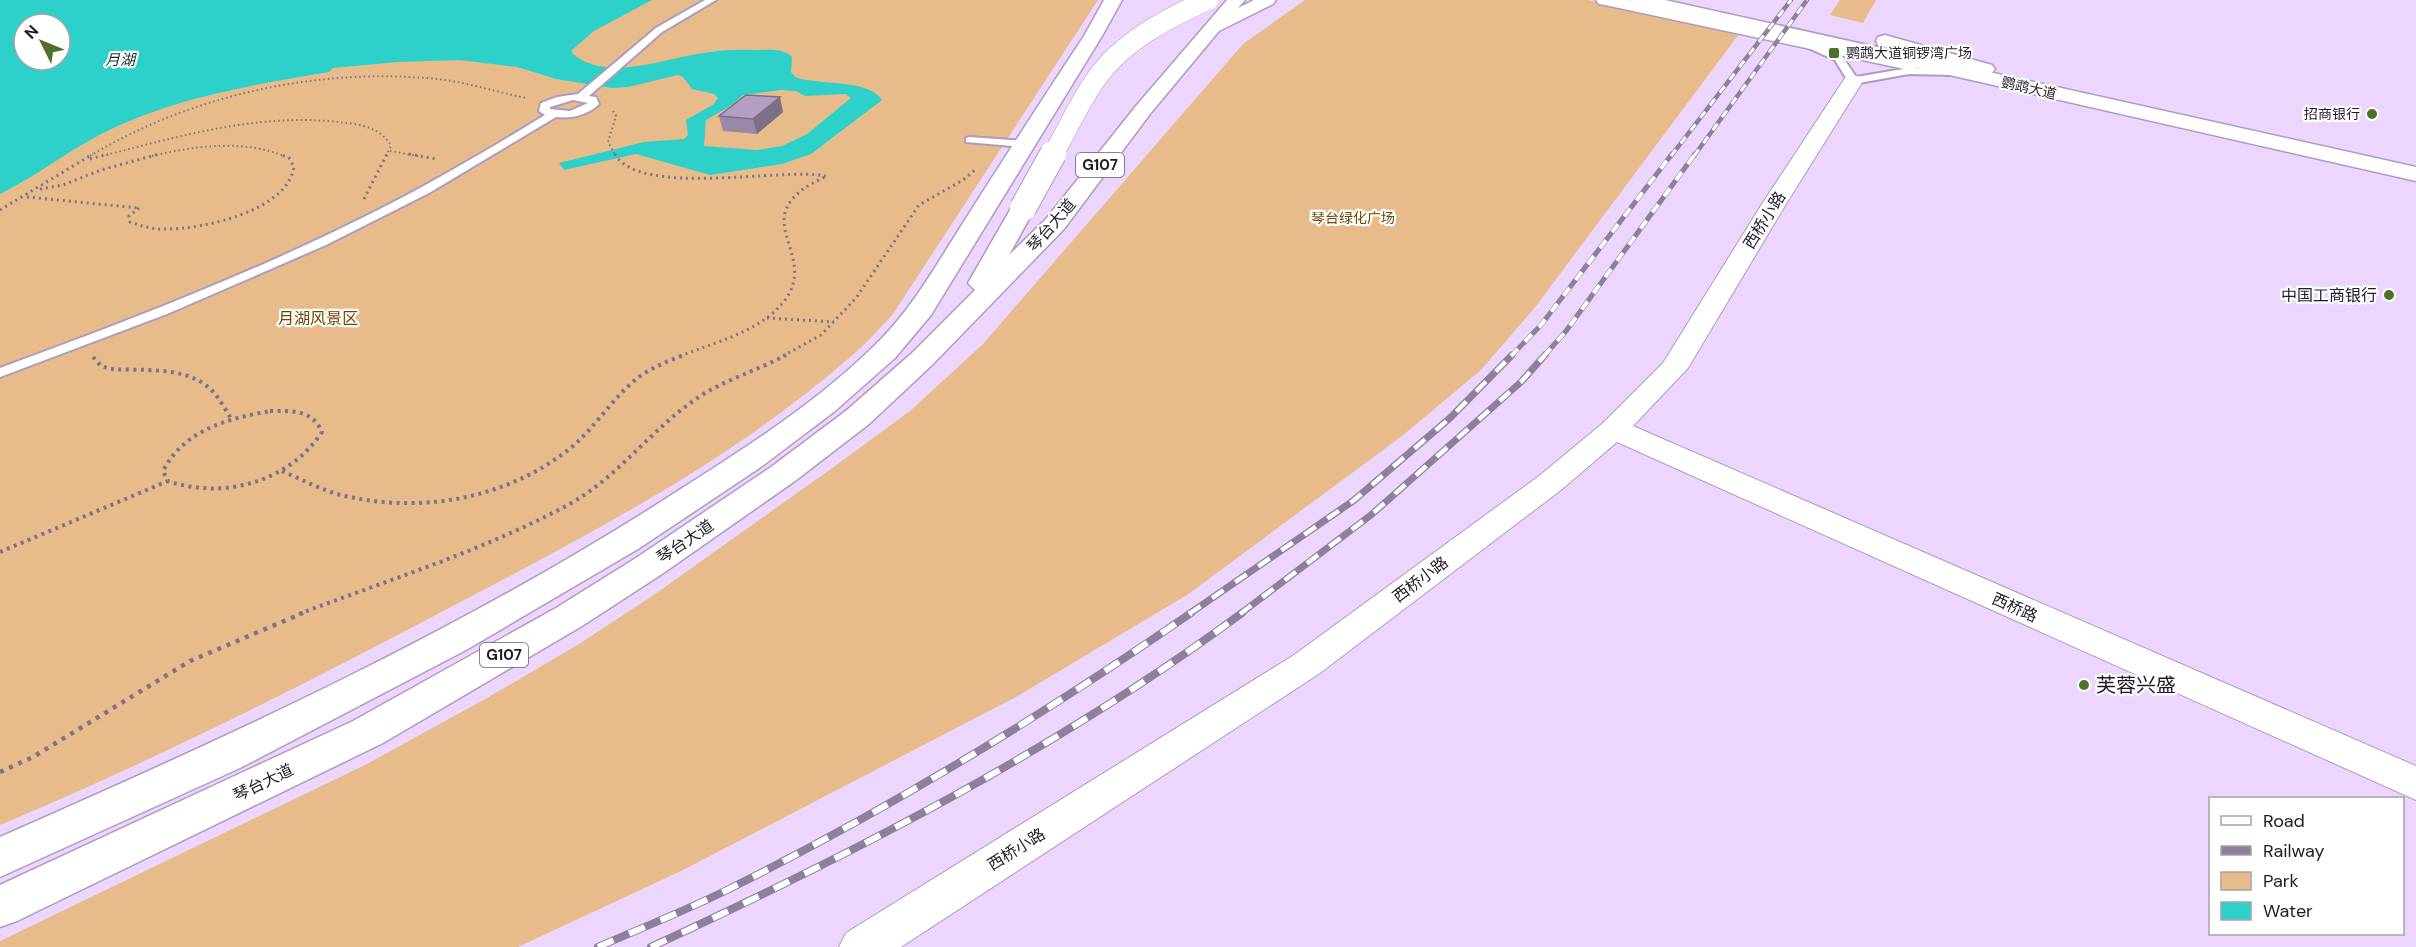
<svg xmlns="http://www.w3.org/2000/svg" width="2416" height="947" font-family="'DM Sans','Noto Sans SC',sans-serif">
  <rect width="100%" height="100%" fill="#ecd6fe"/>
  <path fill="#e7bc8a" fill-rule="evenodd" d="M0,0h1098l-205,314c-14,15 -28,31 -44,44 -119,104 -261,177 -400,250 -147,78 -296,153 -449,217zM24,24h36v36h-36z
    M1305,0h283l151,34 -203,272 -55,64 -79,66 -215,159 -171,102 -335,174 -163,76h-518v-6l365,-176 122,-67 92,-54 76,-50 180,-128 75,-55 73,-67 260,-300z
    M1840,0h36l-13,23 -33,-8z"/>
  <path fill="#2ed1c9" fill-rule="evenodd" d="M0,0h652l-58,31 -22,19v3c32,29 88,7 125,1 20,-4 40,-5 60,-4 12,0 26,-2 35,7l-1,15 4,5c23,9 73,1 87,23l-71,54 -29,10 -72,11 -74,-21 -72,16 -5,-7 85,-21 40,-3 4,-4 -2,-15 28,-16 4,-6 -4,-4 -22,-5 -9,-12 -5,-2 -50,12 -16,1 -56,-9 -39,-12 -58,-7 -61,2 -65,6 -4,4c-76,13 -152,25 -222,59 -37,18 -70,45 -107,63zM24,24h36v36h-36zM781,90l15,1 9,5 41,-2 5,4 -44,36 -25,12 -25,4 -53,-4 2,-26 26,-15 11,-10z"/>
  <g fill="none" stroke-linecap="round" stroke-linejoin="round">
    <g stroke="#af9ac0" stroke-width="4">
      <path id="lane" d="M705,0h11l-54,32 -73,64 7,1 3,7c-11,11 -28,15 -43,13l-127,76 -103,52 -159,69 -167,63v-9c125,-46 251,-94 370,-154 60,-30 118,-64 175,-99l-6,-4 2,-8 16,-6 21,-3 78,-66zM573,100l15,3 -18,8 -20,-2v-2z
        M1804,42h6l32,14 14,21 53,-9 44,1 5,3 -5,3 -44,-1 -56,10 -4,-1 -14,-23 -31,-14z
        M970,137l54,4 6,3 -6,3 -58,-5v-4z"/>
    </g>
    <g stroke="#af9ac0" stroke-width="2">
      <path id="street" d="M1853,75l7,2 3,4 -77,123 -98,164 -55,58 783,340v34l-799,-358 -56,48 -241,183 -419,274h-62l7,-14 448,-278 245,-179 64,-53 60,-60 99,-159 81,-123 3,-4z"/>
    </g>
    <g stroke="#af9ac0" stroke-width="3">
      <path id="secondary" d="M1596,0h34l279,58 7,2 3,4 -3,4 -7,2 -304,-65 -6,-1z
        M1885,35l107,30 3,4 -3,4 -7,2 -107,-30 -2,-4 2,-4z"/>
    </g>
    <g stroke="#af9ac0" stroke-width="3">
      <path id="primary" d="M1632,0h33l751,167v14l-775,-176 -6,-1z"/>
    </g>
    <g stroke="#af9ac0" stroke-width="3">
      <path id="highway" d="M1104,0h18l-20,36 -171,279 -36,43 -60,53 -74,56 -123,82 -172,101 -226,118 -240,109v-40c230,-101 461,-206 673,-343 69,-44 142,-90 201,-148 37,-35 62,-81 89,-123 40,-63 80,-125 121,-187z
        M1227,0h18l-7,8 16,-8h22l-3,4 -54,27 -69,83 -86,115 -132,136 -63,59 -74,57 -133,93 -80,52 -199,117 -366,178 -17,6v-42l353,-164 203,-113 80,-50 135,-91 76,-57 65,-57 63,-63 -7,-7 46,-80 9,-2 9,2 3,5 -26,47 37,-36 90,-113z"/>
    </g>
    <path stroke="#80728c" stroke-width="2" stroke-dasharray="1.5 3" stroke-linecap="butt" d="M613,111l3,5 -8,26 8,14
      M390,151l28,5
      M90,156c101,-61 229,-89 347,-77 30,3 59,13 89,19
      M102,156c78,-20 156,-43 237,-34 20,2 42,5 52,24l-5,10
      M152,156c43,-10 90,-17 132,0"/>
    <path stroke="#80728c" stroke-width="3" stroke-dasharray="2 4" stroke-linecap="butt" d="M409,154l27,5
      M615,154c24,44 167,13 211,22
      M90,159l18,-5
      M40,189l23,-4 38,-15 58,-16
      M27,197l112,11
      M364,199l23,-45
      M139,208l-10,8 1,6c12,4 23,8 36,7 38,0 121,-18 128,-62l-5,-9 -9,-4
      M0,210l93,-56
      M767,318l67,4
      M680,356c35,-14 81,-24 105,-56 36,-49 -47,-84 42,-124
      M783,356l38,-21 35,-37 63,-93 44,-25 13,-11"/>
    <path stroke="#80728c" stroke-width="4" stroke-dasharray="3 4.5" stroke-linecap="butt" d="M93,357l8,9 10,3c30,2 70,-3 96,17 11,9 18,23 25,34
      M270,411c22,0 42,-2 52,21 -33,50 -98,68 -154,49l-5,-10c21,-41 64,-52 107,-60z
      M282,471c21,9 41,20 63,25 79,18 165,2 228,-50 24,-21 41,-50 66,-69 14,-10 29,-16 45,-22
      M0,552l168,-71
      M299,614c89,-34 183,-63 267,-108 51,-27 83,-75 130,-107 27,-19 61,-28 90,-44"/>
    <path stroke="#80728c" stroke-width="4.5" stroke-dasharray="4 6" stroke-linecap="butt" d="M0,772l33,-15 157,-96 113,-48"/>
    <use href="#lane" fill="#fff" fill-rule="evenodd"/>
    <use href="#street" fill="#fff" fill-rule="evenodd"/>
    <use href="#secondary" fill="#fff" fill-rule="evenodd"/>
    <use href="#primary" fill="#fff" fill-rule="evenodd"/>
    <use href="#highway" fill="#fff" fill-rule="evenodd"/>
    <g stroke="#8e7f9a" stroke-width="4.5">
      <path id="rail-far3" d="M1671,156l120,-156
        M1694,156l113,-156"/>
    </g>
    <g stroke="#8e7f9a" stroke-width="5">
      <path id="rail-far2" d="M1511,356l30,-31 131,-171
        M1544,356l22,-25 129,-177"/>
    </g>
    <g stroke="#8e7f9a" stroke-width="7">
      <path id="rail-far1" d="M1189,614l164,-113 97,-83 62,-63
        M1240,614l131,-99 150,-133 24,-27"/>
    </g>
    <g stroke="#8e7f9a" stroke-width="8">
      <path id="rail" d="M598,947c41,-18 84,-35 125,-55 163,-81 319,-176 468,-279
        M651,947c206,-95 408,-199 591,-334"/>
    </g>
    <use href="#rail-far3" stroke="#fff" stroke-width="3" stroke-dasharray="8" stroke-linecap="butt"/>
    <use href="#rail-far2" stroke="#fff" stroke-width="4" stroke-dasharray="10" stroke-linecap="butt"/>
    <use href="#rail-far1" stroke="#fff" stroke-width="4.5" stroke-dasharray="14" stroke-linecap="butt"/>
    <use href="#rail" stroke="#fff" stroke-width="6" stroke-dasharray="17" stroke-linecap="butt"/>
    <g stroke="#af9ac0" stroke-width="21" stroke-linecap="butt">
      <path id="highway-bridge-far1" d="M1052,156c15,-25 27,-53 44,-77 26,-37 71,-61 112,-79"/>
    </g>
    <g stroke="#af9ac0" stroke-width="28" stroke-linecap="butt">
      <path id="highway-bridge" d="M1023,208l30,-54"/>
    </g>
    <use href="#highway-bridge-far1" stroke="#fff" stroke-width="20"/>
    <use href="#highway-bridge" stroke="#fff" stroke-width="26"/>
  </g>
  <path fill="#9b88a9" d="M783,112l-26,22 -34,-3 -4,-15z"/>
  <path fill="#7e6f89" d="M780,97l3,15 -26,22 -4,-15z"/>
  <path fill="#b49ec4" stroke="#7e6f89" stroke-width="1.5" d="M746,95l34,2 -27,22 -34,-3z"/>
  <g fill="#4f7027" stroke="#fff" stroke-width="2">
    <rect x="1828" y="47" width="12" height="12" rx="3"/>
    <circle cx="2372" cy="114" r="6"/>
    <circle cx="2389" cy="295" r="6"/>
    <circle cx="2084" cy="685" r="6"/>
  </g>
  <g text-anchor="middle" stroke-width="4.5" stroke-linejoin="round" paint-order="stroke">
    <g font-size="14" fill="#221a28" stroke="#fff" text-anchor="start">
      <text x="1846" y="58">鹦鹉大道铜锣湾广场</text>
      <text x="2360" y="119" text-anchor="end">招商银行</text>
    </g>
    <g font-size="14" fill="#221a28" stroke="#fff">
      <text transform="translate(2029 88) rotate(13)" y="5">鹦鹉大道</text>
    </g>
    <g font-size="14" fill="#704500" stroke="#fff">
      <text x="1353" y="223">琴台绿化广场</text>
    </g>
    <g font-size="15" font-style="italic" fill="#17302e" stroke="#fff">
      <text x="120" y="65">月湖</text>
    </g>
    <g fill="#fff" stroke="#645f68" stroke-width="1.5">
      <rect x="1076" y="153" width="48" height="24" rx="4.5"/>
      <rect x="480" y="643" width="48" height="24" rx="4.5"/>
    </g>
    <g font-size="15" font-weight="bold" fill="#221a28">
      <text x="1100" y="170">G107</text>
      <text x="504" y="660">G107</text>
    </g>
    <g font-size="16" fill="#221a28" stroke="#fff">
      <text transform="translate(1764 220) rotate(-58)" y="6">西桥小路</text>
      <text transform="translate(1051 225) rotate(-49)" y="6">琴台大道</text>
      <text transform="translate(685 541) rotate(-34)" y="6">琴台大道</text>
      <text transform="translate(1420 579) rotate(-37)" y="6">西桥小路</text>
      <text transform="translate(2015 607) rotate(24)" y="6">西桥路</text>
      <text transform="translate(263 782) rotate(-26)" y="6">琴台大道</text>
      <text transform="translate(1016 849) rotate(-32)" y="6">西桥小路</text>
    </g>
    <g font-size="16" fill="#221a28" stroke="#fff" text-anchor="end">
      <text x="2377" y="301">中国工商银行</text>
    </g>
    <g font-size="16" fill="#704500" stroke="#fff">
      <text x="318" y="324">月湖风景区</text>
    </g>
    <g font-size="20" fill="#221a28" stroke="#fff" text-anchor="start">
      <text x="2096" y="692">芙蓉兴盛</text>
    </g>
  </g>
  <rect x="2209" y="797" width="195" height="138" fill="#ffffff" stroke="#a7a3a9" stroke-width="1.5"/>
  <rect x="2221" y="816" width="30" height="9" fill="#ffffff" stroke="#a7a3a9" stroke-width="1.5"/>
  <text x="2263" y="827" font-size="18" fill="#221a28">Road</text>
  <rect x="2221" y="846" width="30" height="9" fill="#8e7f9a" stroke="#a7a3a9" stroke-width="1.5"/>
  <text x="2263" y="857" font-size="18" fill="#221a28">Railway</text>
  <rect x="2221" y="872" width="30" height="18" fill="#e7bc8a" stroke="#a7a3a9" stroke-width="1.5"/>
  <text x="2263" y="887" font-size="18" fill="#221a28">Park</text>
  <rect x="2221" y="902" width="30" height="18" fill="#2ed1c9" stroke="#a7a3a9" stroke-width="1.5"/>
  <text x="2263" y="917" font-size="18" fill="#221a28">Water</text>
  <g transform="translate(42 42) rotate(313)"><circle r="28" fill="#ffffff" stroke="#a7a3a9" stroke-width="1.5"/>
  <path d="M0-4.5L10 22L0 15L-10 22Z" fill="#4f7027"/>
  <text y="-9" font-size="16" font-weight="bold" text-anchor="middle" fill="#221a28">N</text>
  </g>
</svg>
